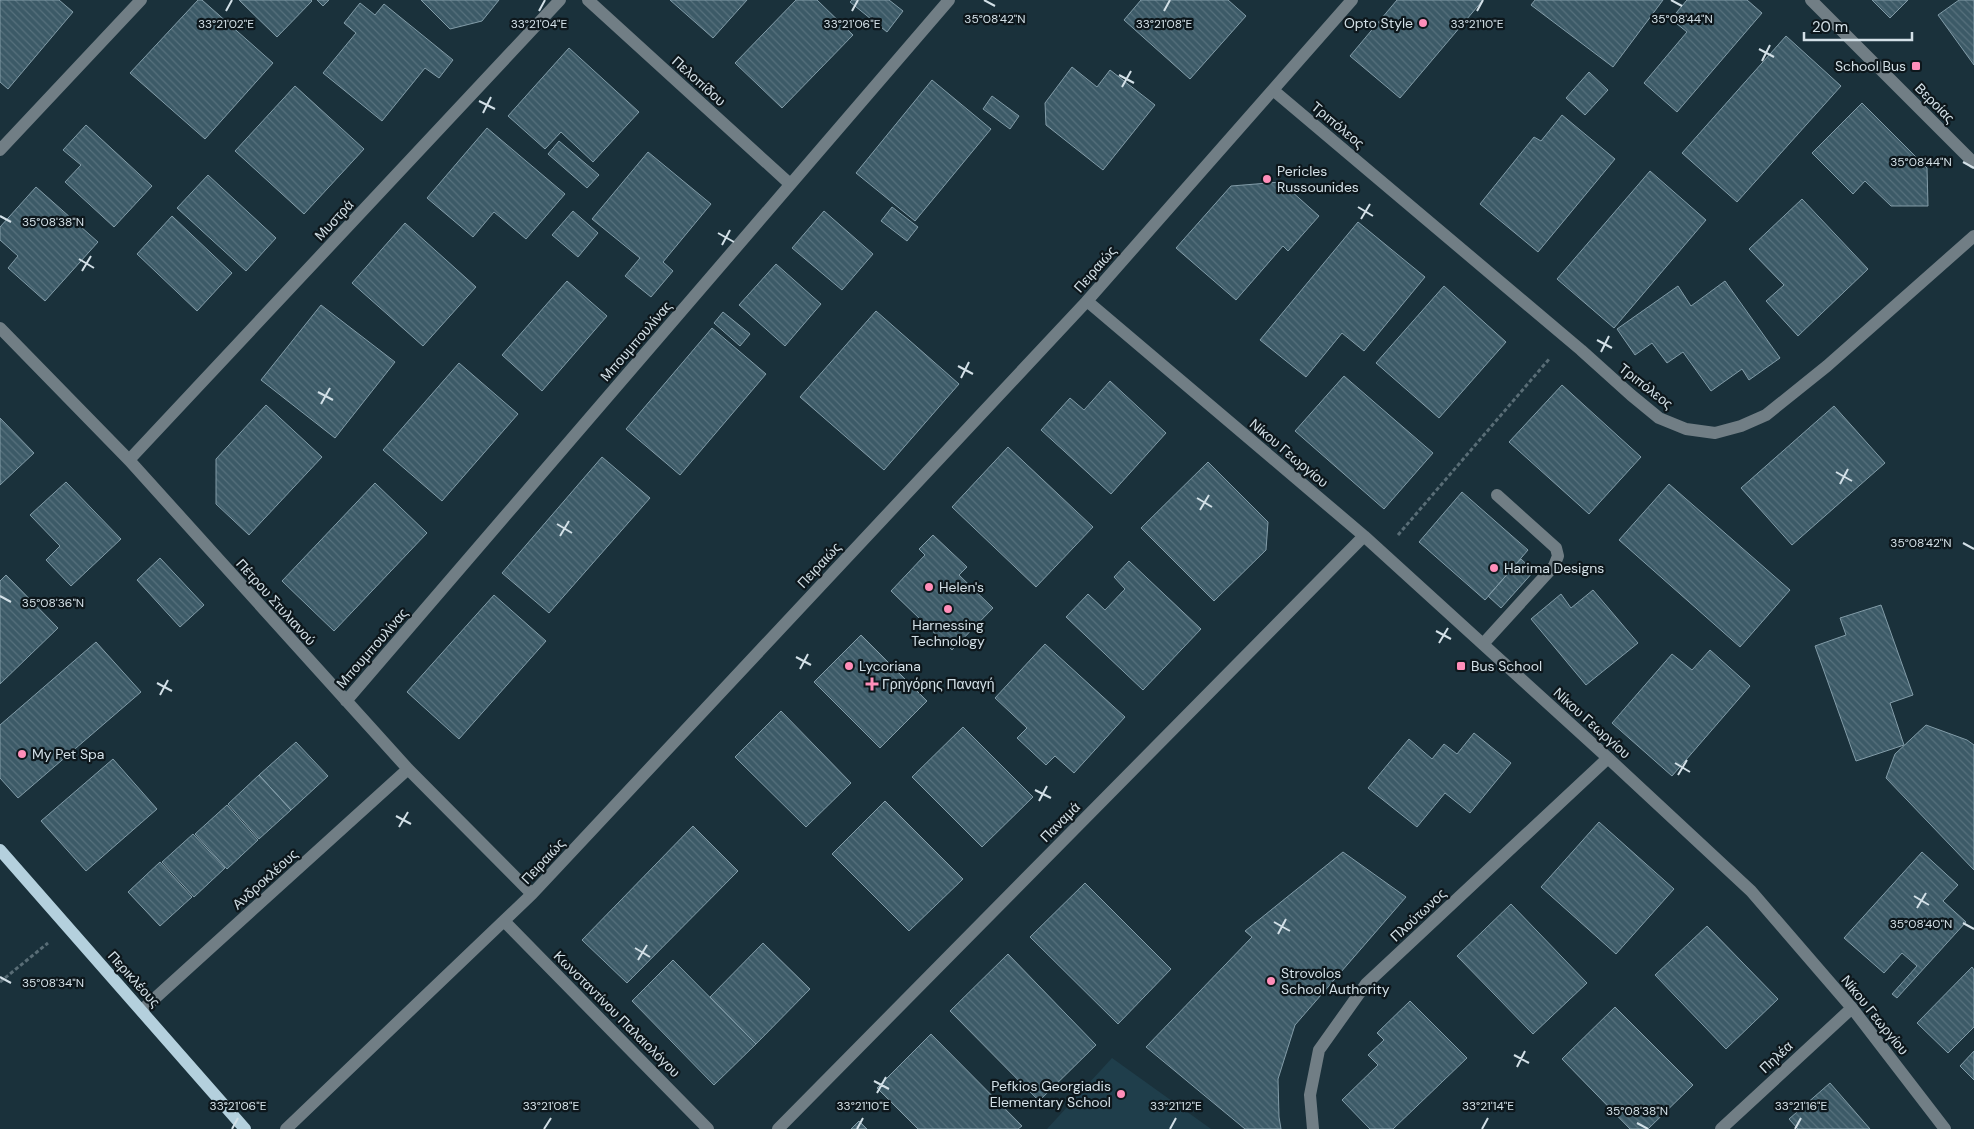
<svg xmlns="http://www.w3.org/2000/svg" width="1974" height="1129" font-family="'DM Sans',sans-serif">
  <defs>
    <pattern id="building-back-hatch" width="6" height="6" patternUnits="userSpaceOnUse" patternTransform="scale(1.25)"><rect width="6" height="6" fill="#3c5a67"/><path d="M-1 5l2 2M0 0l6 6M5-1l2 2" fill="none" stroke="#57717d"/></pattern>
  </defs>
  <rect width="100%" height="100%" fill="#1a313b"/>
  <path fill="#1f3e4b" d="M1112,1058l99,71h-164z"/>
  <path fill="url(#building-back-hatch)" stroke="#829ca8" d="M0,0h59l14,12 -65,77 -8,-7z
    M198,0h4l71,63 -68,76 -75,-66z
    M239,0h72l1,1 -35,36z
    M317,0h12l-6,6z
    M421,0h78l-17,21 -32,8z
    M670,0h77l-34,38z
    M796,0h21l36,35 -71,73 -47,-45z
    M852,0h37l14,11 -16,21 -37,-30z
    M1141,0h87l18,16 -56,63 -66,-59z
    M1397,0h86l-83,98 -50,-42z
    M1535,0h128l-50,67 -82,-62z
    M1687,0h60l15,13 -85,99 -33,-29 43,-51 -16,-13z
    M1872,0h36l-18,18z
    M1959,0h15v65l-36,-50z
    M360,3l15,12 9,-11 69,56 -14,18 -14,-10 -43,53 -59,-48 33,-40 -12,-10z
    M1786,36l55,50 -104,116 -55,-49z
    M569,48l70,64 -46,50 -32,-30 -16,17 -37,-33z
    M1072,67l25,20 13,-17 45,35 -52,65 -57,-45 -1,-22z
    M1589,72l19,18 -23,25 -19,-17z
    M932,80l59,49 -76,92 -59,-48z
    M295,86l69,63 -60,65 -69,-63z
    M992,96l27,20 -9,13 -27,-20z
    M1862,103l65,65 1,38h-37l-26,-25 -12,13 -41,-41z
    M1562,115l53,44 -77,93 -58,-48 54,-67 7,4z
    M86,125l66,61 -38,41 -49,-45 16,-17 -18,-15z
    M487,128l78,66 -39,45 -32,-27 -21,25 -46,-39z
    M559,141l40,34 -12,13 -39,-34z
    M648,152l63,52 -48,58 10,9 -22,26 -26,-21 15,-18 -48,-39z
    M1650,171l56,49 -92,108 -57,-49z
    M208,175l68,63 -30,33 -69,-63z
    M1281,182l38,34 -31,35 -5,-5 -47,54 -60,-52 55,-62z
    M36,187l62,55 -53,59 -37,-33 10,-12 -18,-16v-13z
    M1802,199l66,70 -70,67 -32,-35 18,-16 -35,-36z
    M892,207l26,20 -11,14 -26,-20z
    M573,211l25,22 -20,24 -26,-22z
    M824,211l49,43 -31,36 -50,-42z
    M172,216l60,57 -35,38 -60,-57z
    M1358,222l67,55 -61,74 -22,-18 -36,44 -46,-37z
    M405,223l71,64 -53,59 -71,-63z
    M776,264l45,40 -36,42 -46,-41z
    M567,281l40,35 -65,75 -40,-36z
    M1725,281l55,77 -31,22 -7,-11 -31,22 -28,-39 -16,11 -15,-20 -17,12 -18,-26 61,-43 13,20z
    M1444,286l62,56 -67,76 -63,-55z
    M321,305l74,57 -60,76 -74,-58z
    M876,311l83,73 -75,86 -84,-73z
    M723,312l27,22 -10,12 -26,-23z
    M712,328l54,46 -86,101 -54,-46z
    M459,363l59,51 -76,87 -59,-51z
    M1344,376l89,77 -49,56 -89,-78z
    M1110,381l56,52 -55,61 -70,-64 29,-32 14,12z
    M1562,385l79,72 -52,57 -80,-72z
    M266,405l56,52 -73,78 -33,-31v-45z
    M1834,406l51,57 -93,82 -51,-57z
    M0,418l34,35 -34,32z
    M1008,447l85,80 -57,60 -84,-80z
    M602,457l48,41 -101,115 -47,-40z
    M1208,462l60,60 -2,28 -52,51 -73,-73z
    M66,482l55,57 -50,47 -25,-26 14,-14 -30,-31z
    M375,483l52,50 -93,98 -52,-50z
    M1669,484l121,106 -50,57 -121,-107z
    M1462,492l66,58 -43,50 -66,-58z
    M933,535l34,32 -8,8 34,33 -41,42 -61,-59 34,-36 -6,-6z
    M160,558l44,47 -24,22 -43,-47z
    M1521,559l13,12 -33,37 -13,-12z
    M1129,561l72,68 -58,61 -77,-73 22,-23 17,16 20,-21 -11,-12z
    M6,575l52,53 -58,56v-103z
    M1593,590l45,53 -52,42 -55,-66 30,-25 10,14z
    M494,595l52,46 -87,98 -52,-47z
    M1881,605l32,90 -23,8 14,42 -48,16 -41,-115 31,-11 -6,-17z
    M861,635l66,66 -47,47 -66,-66z
    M96,642l45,50 -123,106 -18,-20v-53z
    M1045,644l80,73 -51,56 -19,-17 -9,9 -29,-27 10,-10 -32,-30z
    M1710,650l40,36 -78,90 -60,-53 60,-69 20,16z
    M781,711l70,72 -45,44 -71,-70z
    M1926,725l41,15 7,5v125l-88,-92 9,-24z
    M963,727l70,70 -51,50 -70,-70z
    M1474,733l37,30 -41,50 -25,-20 -28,34 -49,-39 41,-49 23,20 12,-15 13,10z
    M296,742l32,34 -37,34 -32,-35z
    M113,759l44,50 -71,62 -45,-50z
    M259,775l32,35 -32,29 -31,-35z
    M885,801l78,78 -54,52 -77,-77z
    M227,805l31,35 -31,29 -32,-35z
    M1599,822l75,67 -58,65 -75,-67z
    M693,826l45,45 -111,112 -45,-43z
    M193,834l32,34 -31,29 -32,-35z
    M1343,852l63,45 -111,128 -17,54 1,38 2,12h-36l-99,-82 106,-110 -7,-6z
    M1922,852l36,33 -15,16 23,21 -69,76 -5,-4 25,-28 -15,-13 -18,20 -40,-35z
    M160,862l32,35 -32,29 -32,-34z
    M1085,883l86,86 -53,55 -88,-87z
    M1511,904l76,79 -54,51 -76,-78z
    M1707,926l71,73 -52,50 -71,-74z
    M763,943l47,46 -54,55 -46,-47z
    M1008,954l88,91 -57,56 -89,-90z
    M673,960l83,84 -42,41 -82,-84z
    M1972,967l2,3v57l-26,26 -31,-30z
    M1410,1001l57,57 -74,71h-23l-28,-29 36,-35 -10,-10 16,-15 -7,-7z
    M1615,1007l78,78 -45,44h-18l-68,-70z
    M931,1034l91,92 -4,3h-100l-41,-41z
    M1974,1051v29l-14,-14z
    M1830,1083l40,46h-72l-9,-10z
    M859,1121l8,8h-16z"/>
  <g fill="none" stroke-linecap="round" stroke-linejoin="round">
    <path stroke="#596d76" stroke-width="3" stroke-dasharray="4 2.5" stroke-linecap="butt" d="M1398,535l152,-177
      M0,982l48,-39"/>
    <path stroke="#717e85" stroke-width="12" d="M588,0l202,184
      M1811,0l163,163
      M1273,90l308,260 50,45 28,23 27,11 29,4 26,-7 25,-11 61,-49 147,-130
      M0,150l141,-150
      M1087,301l277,235 244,222 143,133 101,117 93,121
      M0,328l129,132 279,309 124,125
      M129,460l431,-460
      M1483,644l71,-78 4,-10 -2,-8 -59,-53
      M346,701l603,-701
      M504,921l204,208
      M142,1010l266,-241
      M286,1129l246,-235 555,-593 265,-301
      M778,1129l586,-593
      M1313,1129l-3,-34 9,-45 47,-66 242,-226
      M1721,1129l131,-121"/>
    <path stroke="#b4d0dd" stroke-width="12" d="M0,850l245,279"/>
  </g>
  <path fill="none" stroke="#d3e0e7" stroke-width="2" d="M984,0l11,6M1671,0l11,6M226,11l6,-11M539,11l6,-11M852,11l6,-11M1164,11l6,-11M1477,11l6,-11M1759,49l15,8M1762,61l8,-16M1119,75l15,8M1122,87l9,-16M479,101l16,8M483,113l8,-16M1963,162l11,6M1358,207l15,9M0,216l11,6M1361,219l9,-15M718,233l16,9M722,245l8,-15M79,259l15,9M82,271l9,-15M1597,340l15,8M1601,352l8,-16M958,366l15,8M961,378l8,-16M318,392l15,8M321,404l9,-16M1836,472l16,9M1840,484l8,-15M1197,498l15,9M1200,510l9,-15M557,524l15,9M560,536l9,-15M1963,543l11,6M0,596l11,6M1436,631l15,8M1439,643l9,-15M796,657l15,8M800,669l8,-15M157,683l15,8M160,695l8,-15M1675,763l15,9M1678,775l9,-15M1035,790l16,8M1039,801l8,-15M396,816l15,8M399,827l9,-15M1914,896l15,9M1917,908l9,-15M1274,922l16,9M1963,923l11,6M1278,934l8,-15M635,948l15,9M638,960l9,-15M0,977l11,6M1514,1055l15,8M1517,1067l8,-16M874,1081l15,8M877,1093l9,-16M1637,1123l11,6M232,1129l6,-11M544,1129l7,-11M857,1129l6,-11M1170,1129l6,-11M1482,1129l6,-11M1795,1129l6,-11"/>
  <g fill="#ff8eb9" stroke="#0d171c" stroke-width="2">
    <circle cx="1423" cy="23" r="5"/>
    <rect x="1911" y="61" width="10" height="10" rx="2.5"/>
    <circle cx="1267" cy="179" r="5"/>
    <circle cx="1494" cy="568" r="5"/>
    <circle cx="929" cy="587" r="5"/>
    <circle cx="948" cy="609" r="5"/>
    <circle cx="849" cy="666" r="5"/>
    <rect x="1456" y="661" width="10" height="10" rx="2.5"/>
    <path d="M869.5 676.5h5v5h5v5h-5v5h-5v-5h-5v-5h5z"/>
    <circle cx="22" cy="754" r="5"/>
    <circle cx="1271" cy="981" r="5"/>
    <circle cx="1121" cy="1094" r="5"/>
  </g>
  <g text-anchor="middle" stroke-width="4.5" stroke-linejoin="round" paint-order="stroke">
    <g font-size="14" fill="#d3e0e7" stroke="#0d171c" text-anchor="start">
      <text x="1413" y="28" text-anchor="end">Opto Style</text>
      <text x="1906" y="71" text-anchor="end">School Bus</text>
      <text x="1277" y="176">Pericles<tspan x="1277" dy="16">Russounides</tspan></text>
      <text x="1504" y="573">Harima Designs</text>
      <text x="939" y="592">Helen's</text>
      <text x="948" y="630" text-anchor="middle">Harnessing<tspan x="948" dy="16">Technology</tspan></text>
      <text x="859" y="671">Lycoriana</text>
      <text x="1471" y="671">Bus School</text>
      <text x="882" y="689">Γρηγόρης Παναγή</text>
      <text x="32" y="759">My Pet Spa</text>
      <text x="1281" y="978">Strovolos<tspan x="1281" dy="16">School Authority</tspan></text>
      <text x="1111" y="1091" text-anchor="end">Pefkios Georgiadis<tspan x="1111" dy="16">Elementary School</tspan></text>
    </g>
    <g font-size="14" fill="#d3e0e7" stroke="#0d171c">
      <text transform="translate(699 81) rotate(42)" y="5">Πελοπίδου</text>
      <text transform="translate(1935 103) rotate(45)" y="5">Βεροίας</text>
      <text transform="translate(1338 125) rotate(40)" y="5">Τριπόλεος</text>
      <text transform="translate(334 220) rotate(-47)" y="5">Μυστρά</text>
      <text transform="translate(1095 269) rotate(-49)" y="5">Πειραιώς</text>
      <text transform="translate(636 341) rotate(-49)" y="5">Μπουμπουλίνας</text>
      <text transform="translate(1646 386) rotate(38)" y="5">Τριπόλεος</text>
      <text transform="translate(1289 453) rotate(40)" y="5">Νίκου Γεωργίου</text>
      <text transform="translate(819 565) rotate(-47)" y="5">Πειραιώς</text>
      <text transform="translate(276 602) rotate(48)" y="5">Πέτρου Στυλιανού</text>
      <text transform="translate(372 648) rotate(-49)" y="5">Μπουμπουλίνας</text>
      <text transform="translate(1592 723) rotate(42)" y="5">Νίκου Γεωργίου</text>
      <text transform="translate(1060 822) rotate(-45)" y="5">Παναμά</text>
      <text transform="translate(543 861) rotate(-47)" y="5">Πειραιώς</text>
      <text transform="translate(265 879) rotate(-42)" y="5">Ανδροκλέους</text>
      <text transform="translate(1418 915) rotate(-43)" y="5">Πλούτωνος</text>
      <text transform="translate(134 979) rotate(48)" y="5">Περικλέους</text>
      <text transform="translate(617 1014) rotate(45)" y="5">Κωνσταντίνου Παλαιολόγου</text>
      <text transform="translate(1875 1015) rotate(51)" y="5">Νίκου Γεωργίου</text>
      <text transform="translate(1776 1057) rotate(-43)" y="5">Πηλέα</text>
    </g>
  </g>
  <g font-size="12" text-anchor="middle" fill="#d3e0e7" stroke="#0d171c" stroke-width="4.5" stroke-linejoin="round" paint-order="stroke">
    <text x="995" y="23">35°08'42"N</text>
    <text x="1682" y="23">35°08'44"N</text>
    <text x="226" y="28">33°21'02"E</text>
    <text x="539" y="28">33°21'04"E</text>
    <text x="852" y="28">33°21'06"E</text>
    <text x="1164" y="28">33°21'08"E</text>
    <text x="1477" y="28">33°21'10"E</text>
    <text x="1921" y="166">35°08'44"N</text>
    <text x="53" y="226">35°08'38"N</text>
    <text x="1921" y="547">35°08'42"N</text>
    <text x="53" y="607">35°08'36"N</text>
    <text x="1921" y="928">35°08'40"N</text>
    <text x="53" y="987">35°08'34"N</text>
    <text x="238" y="1110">33°21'06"E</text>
    <text x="551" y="1110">33°21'08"E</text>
    <text x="863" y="1110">33°21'10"E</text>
    <text x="1176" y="1110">33°21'12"E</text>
    <text x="1488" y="1110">33°21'14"E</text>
    <text x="1801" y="1110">33°21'16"E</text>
    <text x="1637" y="1115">35°08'38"N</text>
  </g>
  <path d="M1804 32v8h108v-8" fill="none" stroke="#d3e0e7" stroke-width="2.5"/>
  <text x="1812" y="32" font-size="15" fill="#d3e0e7" stroke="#0d171c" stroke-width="4" paint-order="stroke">20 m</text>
</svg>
